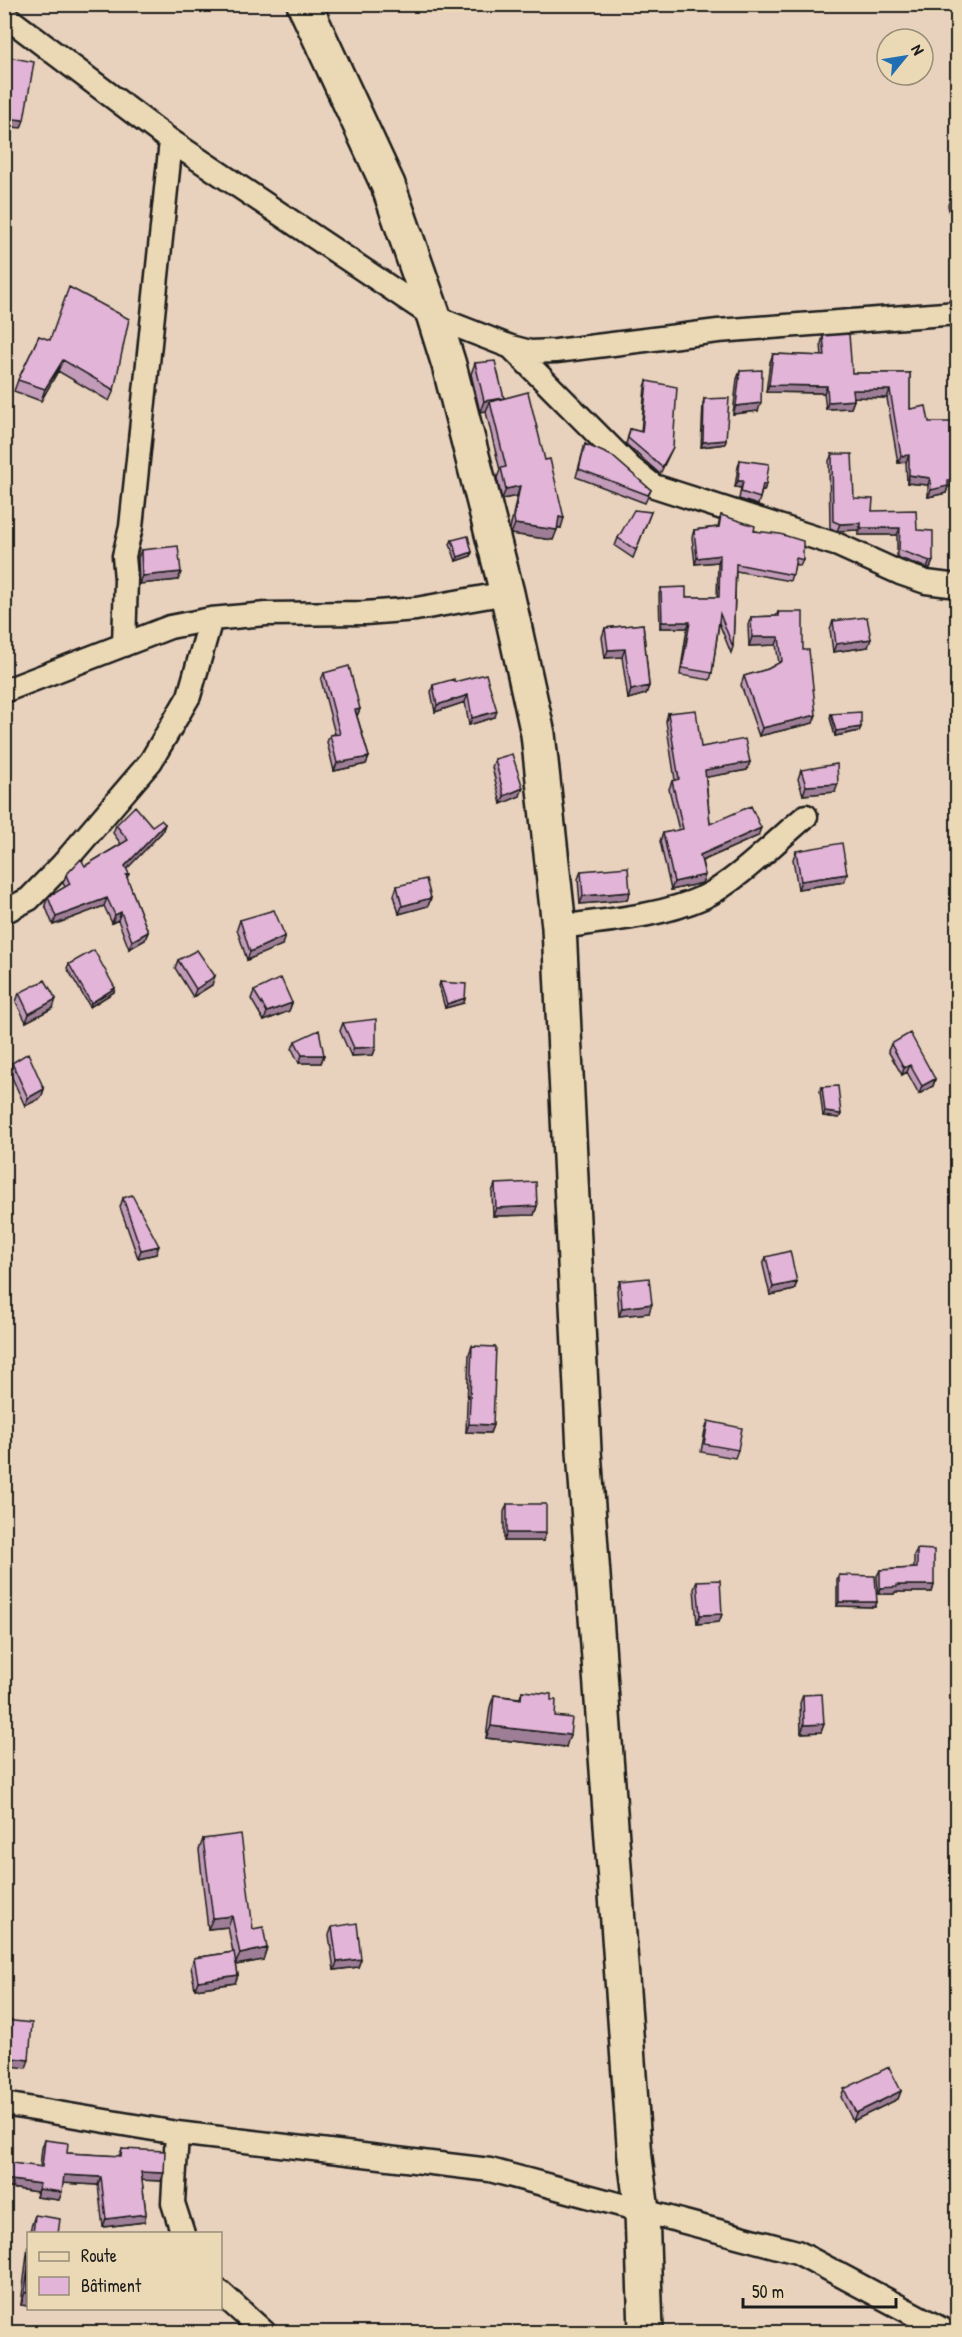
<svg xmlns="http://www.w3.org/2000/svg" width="962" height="2337" font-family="'Patrick Hand',sans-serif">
  <rect width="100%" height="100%" fill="#e9d2bd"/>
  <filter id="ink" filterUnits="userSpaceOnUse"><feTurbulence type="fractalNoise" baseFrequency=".0167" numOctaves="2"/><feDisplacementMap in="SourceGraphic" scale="12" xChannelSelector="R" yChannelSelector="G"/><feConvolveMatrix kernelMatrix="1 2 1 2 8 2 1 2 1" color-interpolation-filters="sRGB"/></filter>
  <g filter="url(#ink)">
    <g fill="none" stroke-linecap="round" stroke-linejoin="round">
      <g stroke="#1c1c1c" stroke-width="27">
        <path id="street" d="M4,15l167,126 263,176 77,30 19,5 26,-1 162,-20 240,-18
          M511,347l119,120 24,19 184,59 62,28 26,9 32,4
          M124,645l2,-66 -2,-23 7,-29 40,-386
          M4,691l166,-64 41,-8 55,-5 99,-1 51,-4 91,-16
          M4,912l25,-13 33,-34 89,-104 38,-65 22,-77
          M559,927c49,-7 100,-10 145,-30 32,-15 73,-57 102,-81
          M4,2104l173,29 313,37 307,82 150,80
          M177,2133l-4,70 10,31
          M220,2292l44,40"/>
      </g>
      <g stroke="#1c1c1c" stroke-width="38">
        <path id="secondary" d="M304,4l84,181 46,132 15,48 58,228 31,141 21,193 25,524 51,707 7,53 4,121"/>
      </g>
      <use href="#street" stroke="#ebd9b6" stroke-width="22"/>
      <use href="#secondary" stroke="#ebd9b6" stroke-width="33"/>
    </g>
    <path fill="#c29bb9" stroke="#1c1c1c" stroke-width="1.5" d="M957,196v53h-1l-8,-44 3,-8z
      M39,336l75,54 -5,11 -51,-30 -17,30 -27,-10 4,-11z
      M823,336l29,37h58v36l19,13 19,65 -2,6 -18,4v-12l-21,-2 -1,-21 -8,1 -11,-65 -33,-1v3l-3,8 -25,1 -2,-16 -58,-1 4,-30 3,-8 49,2 -1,-12z
      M475,363l29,35 57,130h-4l-4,12 -42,-6 -1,-5 7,-33 -15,3 -5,-21 3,-8 -14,-58v-1l-6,1 -9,-38z
      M740,371l18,40 -25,3 4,-35z
      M647,381l26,66 -13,27 -34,-30 4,-15 11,3 4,-45z
      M704,399l22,41 -1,4 -24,3 2,-44z
      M585,444l66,46 -6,13 -69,-26z
      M832,454l22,44 18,13 45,19 16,31 -3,7h-3l-30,-11v-22h-39v-5l-21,1 -7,-3 -1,-67z
      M740,460l26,24 -2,7h-2l-4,14 -19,-6 2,-11 -6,-1 3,-20z
      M651,512l-18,46 -18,-12 3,-8z
      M721,515l33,16 49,29 -3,6 -5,-2 -5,17 -54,-10 -3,76 -2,6 -12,-30 -7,50 -2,7 -30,-5 7,-47h-27l-1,-34 2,-6 25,9h31l1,-35 -23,2 -3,-27 2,-7 24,-3z
      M452,540l19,16 -15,5 -6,-17z
      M141,550l40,22 -3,8 -39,4 -1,-26z
      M778,612l25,38 10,73 -54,13 -18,-51 3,-9 24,-7 11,-6 -3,-18 -27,1 -1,-21 3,-8 25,-1z
      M833,621l35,26 -35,5 -3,-23z
      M643,624l6,62 -3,8 -18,5 -6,-42 -17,1 -3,-21 3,-9z
      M324,673l36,36 -3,7 12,41 -3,7 -32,7 -7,-29 3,-7 5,-1 -14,-54z
      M454,682l41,35 -26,8 -4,-23 -30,10 -4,-20 2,-7z
      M668,713l33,34 49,15 -3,8 -41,7 4,47 48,12 -56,25 3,14 -3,8 -31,7 -11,-49 3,-8 16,-3 -10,-41 3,-8 3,-1 -9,-59z
      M831,714l30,13 -2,4 -24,5 -5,-18z
      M495,759l25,37 -19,8 -9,-37z
      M801,770l34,22 -32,3 -5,-16z
      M165,824l-3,8 -36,37 3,5 -2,4 21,54 -3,8 -16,9 -11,-29 -6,3 -8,-17 -51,19 -8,-20 3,-8 17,-10 -2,-4 3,-8 19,-9 36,-22 -8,-11 3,-8 36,1z
      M796,851l51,23 -3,8 -46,7 -5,-30z
      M581,871l49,21 -3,8 -47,4 -2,-25z
      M397,886l34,12 -3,8 -29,8 -5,-19z
      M240,920l42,25 -35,15 -10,-31z
      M178,960l34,25 -19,12 -18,-29z
      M69,964l46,24 -1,4 -24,15 -23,-39z
      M440,982l25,16 -1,5 -19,5 -6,-22z
      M254,991l38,12 -3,8 -25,10 -13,-22z
      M19,993l34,15 -27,14 -10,-20z
      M343,1023l33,24 -3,8 -22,1 -11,-25z
      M295,1041l29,14 -3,8h-22l-7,-14z
      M891,1044l44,35 -2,7 -14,8 -12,-22 -5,3 -14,-24z
      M12,1063l32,26 -3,9 -16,8 -16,-35z
      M822,1087l19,27 -2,4 -16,-2 -3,-25z
      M495,1184l42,22 -3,9 -41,1 -1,-24z
      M123,1198l33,56 -18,4 -18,-51z
      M766,1257l31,25 -3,8 -24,5 -7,-30z
      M620,1281l29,32 -30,3 -2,-26z
      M472,1346l21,79 -3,8 -24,-1 3,-78z
      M708,1421l30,29 -3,8 -34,-6 4,-22z
      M507,1504l36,37h-39v-29z
      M917,1549l17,36 -2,7h-37l-1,2h-16l-1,-18 3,-6 34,-2v-12z
      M839,1575l38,27 -2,5 -38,-1v-27z
      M697,1581l25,33 -3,8 -22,2 -3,-35z
      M522,1691l29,9 4,16 11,31 -80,-9 4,-31 4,-12 26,3z
      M803,1695l21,29 -3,8 -20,1 -1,-30z
      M203,1839l50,90 10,31 -27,5 2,10 -3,8 -40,6 -4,-22 3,-9 39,-6 -5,-25 -20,2 -9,-79z
      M332,1927l29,32 -3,8 -24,3 -5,-35z
      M844,2089l57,2 -3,8 -45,22 -12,-24z
      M45,2140l22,13 52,3 3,-7 39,32 -19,-1 4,34 -2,8 -41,5 -5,-42 -35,-2 -4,17 -23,-3 1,-5 -33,-5v-25l36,5 2,-19z
      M35,2215l23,19h-28l1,-7z
      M28,2245v61l-7,-1z"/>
    <path fill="#9e7e96" stroke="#1c1c1c" stroke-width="1.5" d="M4,118l20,2 -3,8 -17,-2z
      M63,360l-5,11 -17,30 4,-12z
      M769,385l58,1 -3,7 -58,-1z
      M853,390h37l-3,8 -36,-1z
      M504,398l-14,4 -4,9 -6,1 4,-11z
      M854,400l-3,8 -25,1 2,-7z
      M761,403l-3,8 -25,3 3,-8z
      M726,440l-1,4 -24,3 2,-5z
      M909,455l-3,7 -8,1 3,-7z
      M909,475l21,3 -2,7 -21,-2z
      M957,478v7l-9,2 -2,6 -18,4 3,-7 17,-10z
      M738,481h5l-2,7 -6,-1z
      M763,484h3l-2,7h-4z
      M520,486l-3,10 -15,3 4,-10z
      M559,517l5,1 -3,10 -5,-1z
      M861,523l-3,7 -21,1 3,-7z
      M515,524l42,6 -4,10 -42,-6z
      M861,528h39l-3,7h-39z
      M472,552l-1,4 -15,5 2,-4z
      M720,555l-2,7 -23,2 2,-6z
      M930,561h3l-3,7h-3z
      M181,572l-3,8 -39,4 3,-8z
      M662,622h28l-3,6h-27z
      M752,637h27l-3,8 -27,1z
      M871,639l-3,8 -35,5 3,-8z
      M625,649l-3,8 -17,1 3,-8z
      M649,686l-3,8 -18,5 3,-9z
      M468,695l-3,7 -30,10 2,-7z
      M360,709l-3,7 -2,-6z
      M497,711l-2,6 -26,8 3,-7z
      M816,715l-3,8 -54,13 3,-8z
      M861,727l-2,4 -24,5 1,-5z
      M369,757l-3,7 -32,7 3,-8z
      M750,762l-3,8 -45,8 3,-8z
      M838,784l-3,8 -32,3 3,-9z
      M523,788l-3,8 -19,8 3,-8z
      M165,824l-3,8 -40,42 3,-8z
      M761,828l-3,8 -61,27 3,-8z
      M847,874l-3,8 -46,7 3,-8z
      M705,875l-3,8 -31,7 3,-8z
      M630,892l-3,8 -47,4 3,-8z
      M107,898l-3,8 -51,19 3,-8z
      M431,898l-3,8 -29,8 3,-8z
      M121,912l-3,8 -6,3 3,-8z
      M148,932l-3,8 -16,9 3,-8z
      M285,936l-3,9 -35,15 3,-8z
      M215,976l-3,9 -19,12 3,-8z
      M115,988l-1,4 -24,15 1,-4z
      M465,998l-1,5 -19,5 2,-4z
      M56,999l-3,9 -27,14 3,-8z
      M292,1003l-3,8 -25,10 3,-9z
      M376,1047l-3,8 -22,1 3,-8z
      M302,1055h22l-3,8h-22z
      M910,1065l-3,7 -5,3 2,-7z
      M935,1079l-2,7 -14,8 3,-8z
      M44,1089l-3,9 -16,8 3,-8z
      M825,1112l16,2 -2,4 -16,-2z
      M537,1206l-3,9 -41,1 3,-8z
      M159,1246l-3,8 -18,4 3,-8z
      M797,1282l-3,8 -24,5 3,-8z
      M652,1304l-3,9 -30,3 3,-8z
      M469,1424l24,1 -3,8 -24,-1z
      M507,1533h39l-3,8h-39z
      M897,1585h37l-2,7h-37l-1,2h-16l2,-6z
      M839,1602h38l-2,5 -38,-1z
      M722,1614l-3,8 -22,2 3,-9z
      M824,1724l-3,8 -20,1 3,-8z
      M491,1726l79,9 -4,12 -80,-9z
      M232,1916l-4,11 -20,2 5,-11z
      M267,1948l-4,12 -28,5 5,-11z
      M361,1959l-3,8 -24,3 3,-8z
      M238,1975l-3,8 -40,6 3,-8z
      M4,2057l25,3 -3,8 -22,-3z
      M901,2091l-3,8 -45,22 3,-8z
      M141,2172l23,1 -3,8 -23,-1z
      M64,2175l37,2 -3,8 -37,-2z
      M4,2179l36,5 -3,8 -33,-5z
      M39,2189l23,3 -3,8 -23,-3z
      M146,2214l-2,8 -41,5 3,-8z
      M25,2292l3,1v13l-7,-1z"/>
    <path fill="#e2b4d7" stroke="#1c1c1c" stroke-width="1.5" d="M4,56l30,6 -10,58 -20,-2v-40l2,-5h-2z
      M957,196v35l-6,-34z
      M69,287l60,32 -15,71 -51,-30 -18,29 -27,-9 21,-44 11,4z
      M849,334l3,39h58v36l16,-3 3,16h25l1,24 2,-2v34l-9,2v6l-17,4 -1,-12 -21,-3v-20l-8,1 -11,-66h-37l1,10 -26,2 -1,-16 -58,-1 4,-31 52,2 -2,-20z
      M495,361l9,37 -20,3 -9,-38z
      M762,370l-1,33 -25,3 4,-35z
      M647,381l30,6 -4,60 -11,20 -34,-29 2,-9 12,3z
      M528,392l17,68 5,-1 14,59 -5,-1 -2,13 -42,-6 -1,-6 6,-32 -14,3 -5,-21 5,-1 -16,-65z
      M729,398l-3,42 -23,2 1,-43z
      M585,444l27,12 39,34 -3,5 -69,-26z
      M832,454h20l2,44 19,1 -1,12 44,-1 1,20 16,1v30h-3l-31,-11 1,-22h-39v-5l-21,1 -7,-3z
      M740,460l29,4 -3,20h-3l-3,14 -19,-6 2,-11h-5z
      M634,510l17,2 -15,38 -18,-12z
      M721,515l34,11 -1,5 26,3 23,7v19l-7,-2 -3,17 -57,-11 -3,83 -13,-33 -8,59 -30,-5 8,-46h-28l-1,-34 25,-1v10h33l1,-42 -23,3 -3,-28 25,-3z
      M468,536l4,16 -14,5 -6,-17z
      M178,546l3,26 -39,4 -1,-26z
      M778,612h25v38h6l7,65 -54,13 -18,-52 24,-7 14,-8 -3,-24h-27l-1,-20 28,-1z
      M867,617l4,22 -35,5 -3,-23z
      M643,624l6,62 -18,4 -6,-41 -17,1 -3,-22z
      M349,666l11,43 -5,1 14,47 -32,6 -7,-28 10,-1 -16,-61z
      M486,674l11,37 -25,7 -4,-23 -31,10 -4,-20 21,-6v3z
      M696,710l5,37 44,-8 5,23 -45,8 5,54 41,-18 10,22 -61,27 5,20 -31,7 -11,-49 20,-4 -11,-48 7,-2 -11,-66z
      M861,712v15l-25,4 -5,-17z
      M512,754l11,34 -19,8 -9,-37z
      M837,764l1,20 -32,2 -5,-16z
      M135,806l17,20 9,-6 4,4 -40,42 4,8 -3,1 22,57 -16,9 -11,-29 -6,3 -8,-17 -51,19 -8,-20 22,-13 -4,-9 15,-16 4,7 43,-26 -12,-15z
      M6,815l-1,20h-1v-19z
      M842,843l5,31 -46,7 -5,-30z
      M628,867l2,25 -47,4 -2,-25z
      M426,879l5,19 -29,8 -5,-20z
      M274,910l11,26 -35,16 -10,-32z
      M94,950l21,38 -24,15 -22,-39z
      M197,950l18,26 -19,13 -18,-29z
      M281,978l11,25 -25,9 -13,-21z
      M45,980l11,19 -27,15 -10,-21z
      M440,982l26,2 -1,14 -18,6z
      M376,1019v28l-22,1 -11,-25z
      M319,1030l5,25h-22l-7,-14z
      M910,1033l25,46 -13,7 -12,-21 -6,3 -13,-24z
      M28,1053l16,36 -16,9 -16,-35z
      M838,1086l3,28 -16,-2 -3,-25z
      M536,1182l1,24 -41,2 -1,-24z
      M132,1195l27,51 -18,4 -18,-52z
      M790,1251l7,31 -24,5 -7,-30z
      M649,1278l3,26 -30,4 -2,-27z
      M472,1346l24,1 -3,78 -24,-1z
      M708,1421l34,7 -4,22 -34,-6z
      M507,1504h39v29h-39z
      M917,1549l17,1v35h-37v2l-17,1v-18l37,-2z
      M839,1575l36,1 2,26h-38z
      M720,1580l2,34 -22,1 -3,-34z
      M522,1691l29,3v6h5l-1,16 17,2 -2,17 -79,-9 3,-31 27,4z
      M822,1694l2,30 -20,1 -1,-30z
      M241,1834l12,95 10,-2 4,21 -27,6 -8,-38 -19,2 -10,-79z
      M357,1923l4,36 -24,3 -5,-35z
      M234,1952l4,23 -40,6 -4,-23z
      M4,2020l28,3 -3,37 -25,-3z
      M889,2067l12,24 -45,22 -12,-24z
      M45,2140l23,3 -1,10 54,3 1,-7 43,2 -1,22 -23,-1 5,42 -40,5 -5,-42 -37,-2 -2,17 -23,-3 1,-5 -36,-5v-17l38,5z
      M35,2215l25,4 -2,15h-25z
      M28,2266v27l-3,-1z"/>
  </g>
  <rect width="962" height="2337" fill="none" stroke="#ebd9b6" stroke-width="24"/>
  <rect x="12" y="12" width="938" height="2313" fill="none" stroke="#1c1c1c" stroke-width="2" filter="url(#ink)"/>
  <rect x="27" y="2232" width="195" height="78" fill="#ebd9b6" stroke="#988d78" stroke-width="1.5"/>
  <rect x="39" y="2252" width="30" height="9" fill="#ebd9b6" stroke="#988d78" stroke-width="1.5"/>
  <text x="81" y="2262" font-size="18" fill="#1c1c1c">Route</text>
  <rect x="39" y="2277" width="30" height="18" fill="#e2b4d7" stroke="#988d78" stroke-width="1.5"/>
  <text x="81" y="2292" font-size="18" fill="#1c1c1c">Bâtiment</text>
  <g transform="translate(905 57) rotate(60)"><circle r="28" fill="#ebd9b6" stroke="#988d78" stroke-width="1.5"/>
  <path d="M0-4.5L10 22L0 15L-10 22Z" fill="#1f6fb2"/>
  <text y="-9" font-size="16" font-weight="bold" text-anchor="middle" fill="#1c1c1c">N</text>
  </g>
  <path d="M743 2298v9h153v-9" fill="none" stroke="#1c1c1c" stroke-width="3"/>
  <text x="752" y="2298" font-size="18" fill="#1c1c1c" stroke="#ebd9b6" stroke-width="4.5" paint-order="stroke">50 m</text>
</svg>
